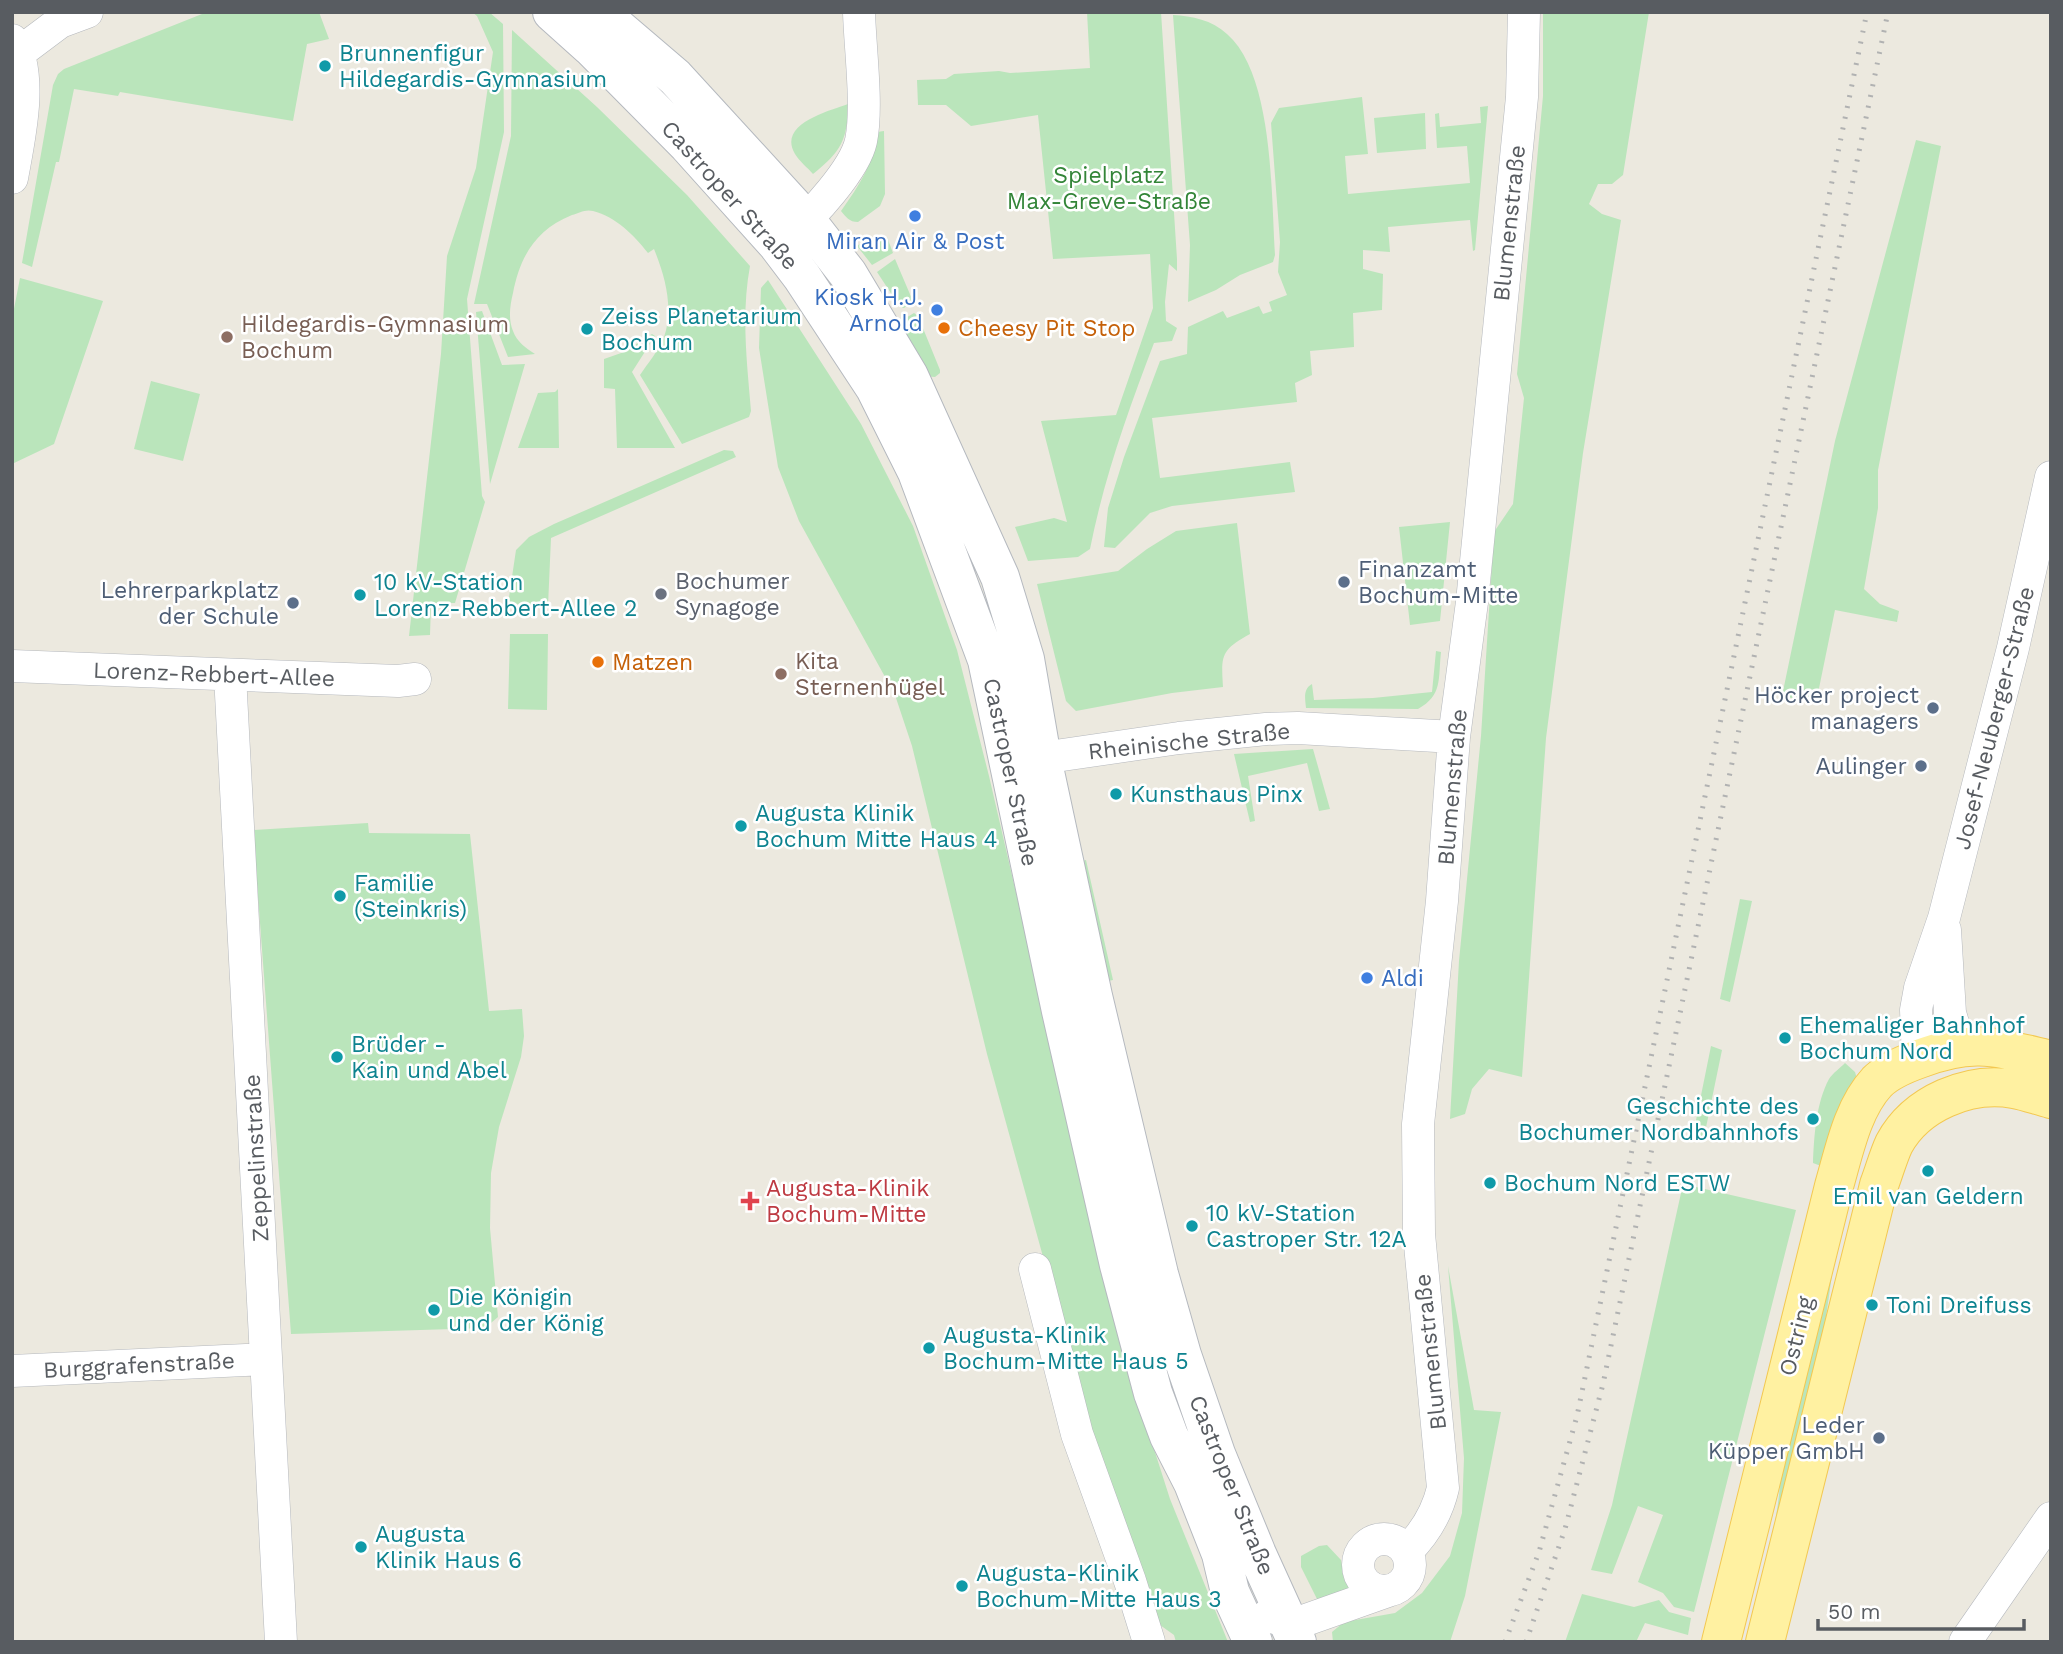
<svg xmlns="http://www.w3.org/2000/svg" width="2063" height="1654" font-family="'Work Sans',sans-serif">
  <rect width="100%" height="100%" fill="#ece9df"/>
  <path fill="#bae5bb" d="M207,12h112l10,27 -22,5 -14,77 -173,-29 -2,4 -44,-7 -15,73h-3l-24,105 -10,-4 31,-178 5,-11 6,-5z
    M472,12h17l14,12 1,108 -37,167 15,197 3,6 -30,101h-24l-1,32 -21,1 32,-282 6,-98 29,-88 17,-116 -16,-36z
    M1087,12h74l16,247v12l-8,-7 -4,38 1,19 11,7 -5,13 -18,2c-26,68 -50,135 -64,206l-12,8 -50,4 -13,-34 39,-9 13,4 -26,-101 75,-6 37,-107 -3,-54 -97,5 -15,-144 -67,11 -25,-21h-28l-1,-25 29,-1 8,-5 45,-3 11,2 80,-5z
    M1543,12h106l-26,163 -11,9h-14l-9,20 13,10 19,6 -38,233 -37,285 -24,339 -33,-8 -17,20 -7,25 -15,5 9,-158 22,-225 13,-204 19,-28 11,-106 -7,-24 26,-278z
    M1173,15c19,1 39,5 54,19 47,41 44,162 48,221l-2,7 -33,13 -24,15 -28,12 2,-57z
    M512,30l85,77 90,88 63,71c-9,49 -3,96 1,145l-2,6 -67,27 -42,-69c8,-12 19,-25 24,-38 10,-29 1,-61 -10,-88l-6,4c-14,-18 -32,-36 -55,-42 -8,-2 -14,2 -21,4 -37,15 -52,42 -59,78 -3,12 -5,26 0,38 4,11 13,17 22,23l-27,3 -21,-53h-13l37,-168z
    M1362,97l6,57 -23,2 3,38 122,-11 -3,-37 -30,2 -2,-34 4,-1 1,14 41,-4 -1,-16 8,-1 -13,144 -2,1 -3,-31 -82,7 2,25 -27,-2v19l20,5 -1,36 -29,3 1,34 -44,4 2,24 -17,8 2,19 -145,16 8,60 130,-16 5,30 -123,14 -22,7 -35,35 -11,-1 4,-39 16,-51 36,-96 27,-7 1,-27 35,-16 4,7 32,-12 4,8 9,-3 -3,-9 18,-7 -9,-23 2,-30 -9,-119 8,-15z
    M848,104c0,35 -7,48 -35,70 -5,-6 -14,-13 -18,-20 -18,-30 34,-43 53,-50z
    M1425,113l1,36 -49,4 -3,-35z
    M884,131l1,63 -5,12 -22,16c-9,0 -12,-5 -17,-11 19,-27 32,-46 36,-79z
    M1916,140l25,6 -63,324v38l-14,81 16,15 19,7 -2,11 -62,-12 -19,93 -34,-7 53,-255z
    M887,237l6,16 -21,12 -15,-19 8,-6z
    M895,259l17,40 -1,4 -7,5 -4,-1 -23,-35z
    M20,278l83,23 -49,143 -42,20v-145z
    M768,280l93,144 52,102 44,124 32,126 132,570 49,153 58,143h-52l-2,-7 -14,-10 -65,-163 -45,-180 -63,-228 -75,-308 -17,-51 -96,-174 -21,-54 -19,-119 2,-60z
    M482,311l20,54 23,-1 -35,120 -14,-172z
    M914,313l4,3 22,54v3l-5,4 -12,-1 -29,-51z
    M652,334l3,2 -23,36 43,76h-58l-2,-59 -11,-1v-29l20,-7z
    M151,381l49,13 -17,67 -49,-12z
    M558,389l1,59h-41l20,-55 17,-1z
    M724,450l9,1 3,6 -185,81 -3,68 -40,-2 8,-54 13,-13 25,-13z
    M1450,522l-10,99 -30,4 -11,-98z
    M1237,523l13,111c-29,16 -29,21 -27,53l-51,6 -96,18 -10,-10 -29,-117 81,-13 29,-22 29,-18z
    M510,634h38l-1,76 -39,-1z
    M1436,651l5,1c-3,27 2,43 -23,57l-112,-1c-1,-10 -3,-19 6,-24l2,16 59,-2 59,-6z
    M1313,749l17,60 -11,2 -12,-48 -59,13 7,45 -5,1 -16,-68z
    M368,823l1,10 101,1 19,177 33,-2 2,27 -3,21 -22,70 -8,46 -1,55 8,89 -13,11 -194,6 -38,-504z
    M1086,860l27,120 -10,2 -26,-120z
    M1740,899l12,2 -22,101 -10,-3z
    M1711,1046l11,4 -19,92 -11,-2z
    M1845,1063l10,9 4,13 -38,81 -8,-3c1,-26 3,-60 16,-84 4,-6 11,-11 16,-16z
    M1683,1184l113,26 -102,402 -20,-5 -11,-14 -25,-11 25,-67 -25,-9 -26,68 -21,-4 21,-65z
    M1448,1266l26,144 27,2 -36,184 -15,46h-117l-1,-10 12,-10 51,-9 27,-20 28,-37 12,-43 2,-55z
    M1833,1268l-8,56 -73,318h-6c14,-59 35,-120 35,-181z
    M1327,1545l14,15 3,19 7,12 -31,14 -19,-38v-11l18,-10z
    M1582,1594l52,13 25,-7 10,12 22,6 -3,17 -43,-12 -9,19h-71z"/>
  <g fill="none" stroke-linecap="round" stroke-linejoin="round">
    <g stroke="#b5b8bd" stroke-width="33">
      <path id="minor" d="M12,40c22,35 7,99 0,138
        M12,54l8,-2 40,-30 27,-10
        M790,234c22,-18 65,-65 71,-93 7,-34 -1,-93 -2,-129
        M12,666l386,15 17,-2
        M230,675l51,967
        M1021,761l158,-23 87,-9 32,-1 156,9
        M1945,930l5,83 10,34
        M1918,1059l-2,-49 4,-22 24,-70 69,-270 38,-171
        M1035,1269l42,165 53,147 19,61
        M12,1371l254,-12
        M1358 1565a26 26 0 1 1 52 0a26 26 0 1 1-52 0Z
        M1407,1551c18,-18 30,-37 36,-63l-24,-254 -1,-110 24,-223 12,-164 18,-135 50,-505 2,-85
        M1267,1616l21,5h15l85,-30
        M1965,1642l86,-124"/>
    </g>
    <g stroke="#b5b9bf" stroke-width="40">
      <path id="secondary" d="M552,12l39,35 97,98 89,99 25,33 73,111 42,84 70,188 74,351 58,254 34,128 16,43 24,47 28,71 9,38 23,50
        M599,12l76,65 131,143 42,54 61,102 91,201 25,82 17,99 51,238 66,278 23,81 34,99 41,100 40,88"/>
    </g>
    <g stroke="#f3c851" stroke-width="40">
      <path id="primary" d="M1721,1642l113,-456c10,-34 18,-77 43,-104 11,-11 28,-18 42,-23 55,-21 77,-12 132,1
        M1765,1642l114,-457c5,-13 9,-28 15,-41 22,-41 75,-63 120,-55 12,2 25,7 37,10"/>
    </g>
    <use href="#minor" stroke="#fff" stroke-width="32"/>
    <use href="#secondary" stroke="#fff" stroke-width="38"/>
    <use href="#primary" stroke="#fff1a1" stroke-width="38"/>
    <path stroke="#b1b2b2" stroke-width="5" stroke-dasharray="2 9" stroke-linecap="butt" d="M1505,1642l34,-90 38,-136 290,-1404
      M1526,1642l39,-113 38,-145 285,-1372"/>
  </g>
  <g fill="#0f9aa8" stroke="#fff" stroke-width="2.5">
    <circle cx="325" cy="66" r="7"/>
    <circle cx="587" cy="329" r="7"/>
    <circle cx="360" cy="595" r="7"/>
    <circle cx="1116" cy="794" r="7"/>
    <circle cx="741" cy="826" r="7"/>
    <circle cx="340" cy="896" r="7"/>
    <circle cx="1785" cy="1038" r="7"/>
    <circle cx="337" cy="1057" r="7"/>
    <circle cx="1813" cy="1119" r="7"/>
    <circle cx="1928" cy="1171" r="7"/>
    <circle cx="1490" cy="1183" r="7"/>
    <circle cx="1192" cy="1226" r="7"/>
    <circle cx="1872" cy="1305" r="7"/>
    <circle cx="434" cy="1310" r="7"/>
    <circle cx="929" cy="1348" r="7"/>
    <circle cx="361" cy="1547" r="7"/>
    <circle cx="962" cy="1586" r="7"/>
  </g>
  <g fill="#3f7fe0" stroke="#fff" stroke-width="2.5">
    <circle cx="915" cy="216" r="7"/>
    <circle cx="937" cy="310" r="7"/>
    <circle cx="1367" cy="978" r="7"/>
  </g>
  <g fill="#e8710a" stroke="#fff" stroke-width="2.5">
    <circle cx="944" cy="328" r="7"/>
    <circle cx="598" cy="662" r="7"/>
  </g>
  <g fill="#8d6e63" stroke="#fff" stroke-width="2.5">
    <circle cx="227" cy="337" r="7"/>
    <circle cx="781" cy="674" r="7"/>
  </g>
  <g fill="#5c6f8a" stroke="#fff" stroke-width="2.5">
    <circle cx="1344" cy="582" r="7"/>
    <circle cx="293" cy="603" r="7"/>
    <circle cx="1933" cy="708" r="7"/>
    <circle cx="1921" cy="766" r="7"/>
    <circle cx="1879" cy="1438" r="7"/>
  </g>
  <circle fill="#6b7280" stroke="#fff" stroke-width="2.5" cx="661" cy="594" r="7"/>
  <path fill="#e0444e" stroke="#fff" stroke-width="2.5" d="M746.5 1190.5h7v7h7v7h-7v7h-7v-7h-7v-7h7z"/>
  <g text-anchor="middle" stroke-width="5" stroke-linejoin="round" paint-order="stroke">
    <g font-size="23" fill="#0d838f" stroke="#fff" text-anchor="start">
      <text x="339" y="61">Brunnenfigur<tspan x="339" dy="26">Hildegardis-Gymnasium</tspan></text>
      <text x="601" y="324">Zeiss Planetarium<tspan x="601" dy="26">Bochum</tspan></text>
      <text x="374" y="590">10 kV-Station<tspan x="374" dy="26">Lorenz-Rebbert-Allee 2</tspan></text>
      <text x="1130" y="802">Kunsthaus Pinx</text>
      <text x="755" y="821">Augusta Klinik<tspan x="755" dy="26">Bochum Mitte Haus 4</tspan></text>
      <text x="354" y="891">Familie<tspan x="354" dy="26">(Steinkris)</tspan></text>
      <text x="1799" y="1033">Ehemaliger Bahnhof<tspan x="1799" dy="26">Bochum Nord</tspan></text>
      <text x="351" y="1052">Brüder -<tspan x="351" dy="26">Kain und Abel</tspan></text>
      <text x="1799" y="1114" text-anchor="end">Geschichte des<tspan x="1799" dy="26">Bochumer Nordbahnhofs</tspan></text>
      <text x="1504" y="1191">Bochum Nord ESTW</text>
      <text x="1928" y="1204" text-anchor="middle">Emil van Geldern</text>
      <text x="1206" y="1221">10 kV-Station<tspan x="1206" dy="26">Castroper Str. 12A</tspan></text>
      <text x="448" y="1305">Die Königin<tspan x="448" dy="26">und der König</tspan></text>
      <text x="1886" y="1313">Toni Dreifuss</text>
      <text x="943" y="1343">Augusta-Klinik<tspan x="943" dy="26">Bochum-Mitte Haus 5</tspan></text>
      <text x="375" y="1542">Augusta<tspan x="375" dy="26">Klinik Haus 6</tspan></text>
      <text x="976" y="1581">Augusta-Klinik<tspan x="976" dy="26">Bochum-Mitte Haus 3</tspan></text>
    </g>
    <g font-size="23" fill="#338538" stroke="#fff">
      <text x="1109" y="183">Spielplatz<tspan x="1109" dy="26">Max-Greve-Straße</tspan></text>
    </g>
    <g font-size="23" fill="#585c61" stroke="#fff">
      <text transform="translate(730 195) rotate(48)" y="8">Castroper Straße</text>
      <text transform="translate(1509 223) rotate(-84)" y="8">Blumenstraße</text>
      <text transform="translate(214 674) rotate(2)" y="8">Lorenz-Rebbert-Allee</text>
      <text transform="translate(1994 718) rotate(-76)" y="8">Josef-Neuberger-Straße</text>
      <text transform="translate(1189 741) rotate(-6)" y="8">Rheinische Straße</text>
      <text transform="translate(1011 772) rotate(78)" y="8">Castroper Straße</text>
      <text transform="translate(1452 787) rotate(-85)" y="8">Blumenstraße</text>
      <text transform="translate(256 1158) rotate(-93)" y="8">Zeppelinstraße</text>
      <text transform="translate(1796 1336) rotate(-76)" y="8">Ostring</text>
      <text transform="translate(1430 1352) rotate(-96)" y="8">Blumenstraße</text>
      <text transform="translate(139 1365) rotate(-3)" y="8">Burggrafenstraße</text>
      <text transform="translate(1232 1485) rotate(68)" y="8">Castroper Straße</text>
    </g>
    <g font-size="23" fill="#366cbe" stroke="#fff">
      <text x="915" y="249">Miran Air &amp; Post</text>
      <text x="923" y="305" text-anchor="end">Kiosk H.J.<tspan x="923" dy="26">Arnold</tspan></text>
      <text x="1381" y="986" text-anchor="start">Aldi</text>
    </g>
    <g font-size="23" fill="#785e54" stroke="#fff" text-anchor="start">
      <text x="241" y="332">Hildegardis-Gymnasium<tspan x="241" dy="26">Bochum</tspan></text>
      <text x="795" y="669">Kita<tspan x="795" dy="26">Sternenhügel</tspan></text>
    </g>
    <g font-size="23" fill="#c56008" stroke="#fff" text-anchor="start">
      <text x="958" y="336">Cheesy Pit Stop</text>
      <text x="612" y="670">Matzen</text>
    </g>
    <g font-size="23" fill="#4e5e75" stroke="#fff" text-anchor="end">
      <text x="1358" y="577" text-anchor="start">Finanzamt<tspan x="1358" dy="26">Bochum-Mitte</tspan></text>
      <text x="279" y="598">Lehrerparkplatz<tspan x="279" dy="26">der Schule</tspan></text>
      <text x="1919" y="703">Höcker project<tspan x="1919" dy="26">managers</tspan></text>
      <text x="1907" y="774">Aulinger</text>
      <text x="1865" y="1433">Leder<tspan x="1865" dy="26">Küpper GmbH</tspan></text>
    </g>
    <g font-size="23" fill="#5b616d" stroke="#fff" text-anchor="start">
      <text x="675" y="589">Bochumer<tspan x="675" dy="26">Synagoge</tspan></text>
    </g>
    <g font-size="23" fill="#be3a42" stroke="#fff" text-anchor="start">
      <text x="766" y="1196">Augusta-Klinik<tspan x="766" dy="26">Bochum-Mitte</tspan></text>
    </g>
  </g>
  <rect width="2063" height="1654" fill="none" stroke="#585c61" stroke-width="28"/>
  <path d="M1818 1619v10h206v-10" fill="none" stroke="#585c61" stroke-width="3.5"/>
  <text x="1828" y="1619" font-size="21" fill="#585c61" stroke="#ffffff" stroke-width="5" paint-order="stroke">50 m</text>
</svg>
